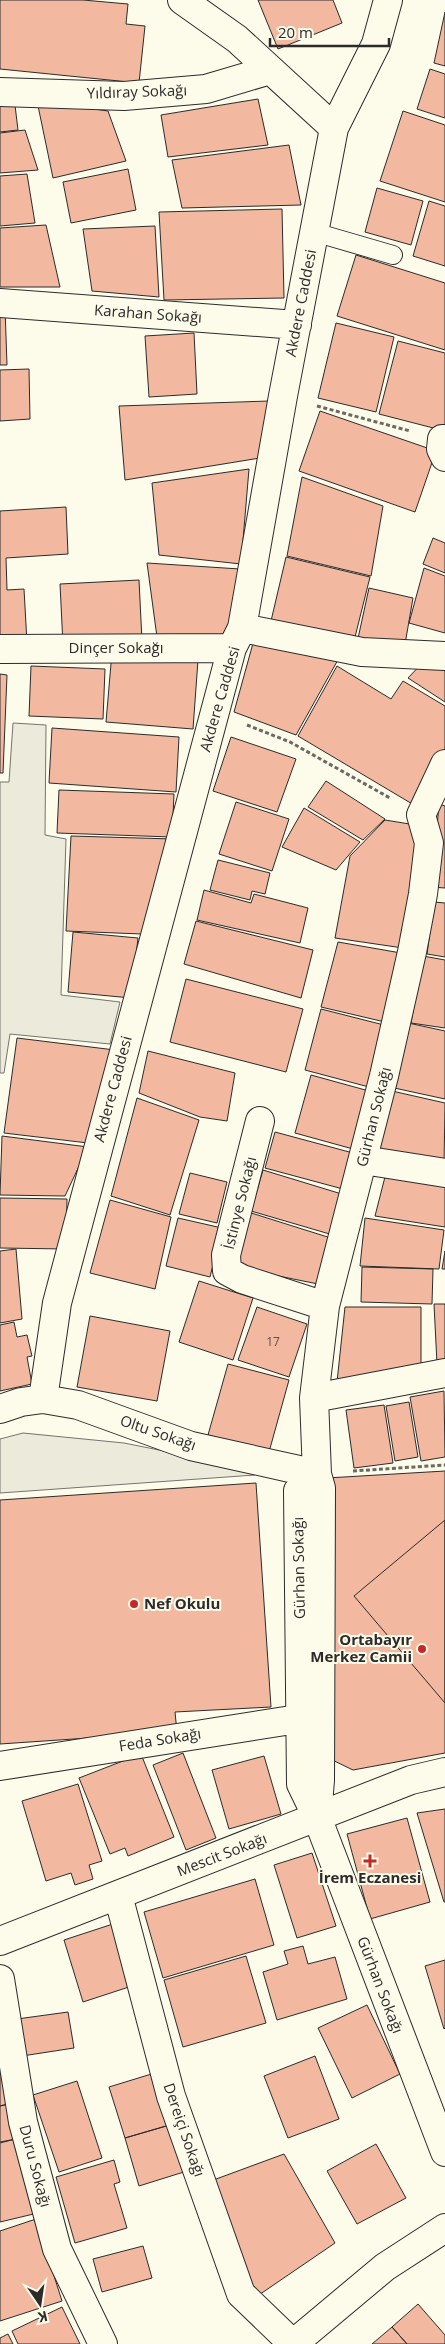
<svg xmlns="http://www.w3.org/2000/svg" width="445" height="2344" font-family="'Open Sans',sans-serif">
  <rect width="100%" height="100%" fill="#fdfbea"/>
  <path fill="#ecebdb" stroke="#74746e" d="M13,723l33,2 -1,110 21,4 -5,156 59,7 -10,42 -100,-10 -6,39h-4v-291h9z
    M23,1433l101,10 130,26 1,6 -255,18v-54z"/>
  <path fill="#f2b8a0" stroke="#2b2b2b" d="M0,0h83l45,4 -2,20 19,2 -6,57 -139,-14z
    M258,0h75l9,23 -64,26z
    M445,12v54l-11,-3z
    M430,69l15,5v44l-28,-9z
    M14,97l4,33 -18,2v-34z
    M258,99l10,46 -100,12 -7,-42z
    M37,101l71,10 18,50 -73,17z
    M403,111l42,14v77l-65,-21z
    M25,130l13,40 -38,3v-40z
    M289,145l12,60 -119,3 -10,-48z
    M128,169l8,41 -65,13 -8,-41z
    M27,174l8,49 -35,3v-50z
    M377,188l46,13 -12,44 -46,-13z
    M429,201l16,5v60l-32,-10z
    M282,209l2,89 -120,2 -5,-88z
    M46,225l14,62h-60v-59z
    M155,226l4,71 -67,-6 -9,-62z
    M356,255l89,28v67l-108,-34z
    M0,308h5l2,57h-7z
    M336,323l58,14 -18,75 -58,-14z
    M194,333l3,61 -48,3 -4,-61z
    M398,341l47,12v78l-66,-17z
    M29,369l1,50 -30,2v-51z
    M269,401l-9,57 -135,22 -6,-74z
    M320,411l116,40 -21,61 -116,-41z
    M249,469l-8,95 -82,-9 -7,-72z
    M302,477l81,29 -12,70 -84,-20z
    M66,507l2,47 -62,4 1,32 17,-1 3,54 -27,-1v-131z
    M433,538l12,5v30l-22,-9z
    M286,557l84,20 -16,64 -83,-20z
    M147,563l93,6 -7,65 -76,3z
    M424,568l21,8v57l-36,-10z
    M139,580l3,61 -79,4 -3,-61z
    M369,588l44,10 -9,52 -47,-7z
    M255,636l84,22 -43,77 -62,-23z
    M112,652l86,8 -5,69 -87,-7z
    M426,659l19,7v36l-37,-24z
    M31,666l74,3 -2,50 -74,-3z
    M337,666l54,33 12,-18 42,25v44l-31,55 -116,-69z
    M0,674l7,1 -4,98h-3z
    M52,728l127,9 -3,55 -127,-9z
    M231,737l65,22 -19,53 -64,-21z
    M326,781l59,38 -22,21 -55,-33z
    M59,790l115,4 -2,43 -115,-4z
    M236,802l53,17 -17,52 -53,-17z
    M439,804l6,2v82l-13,-1z
    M304,808l56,34 -24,28 -54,-23z
    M385,820l37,6 -19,122 -68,-10 15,-82z
    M71,836l102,3 -31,95 -76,-3z
    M218,860l52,13 -5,21 -13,-3 -2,9 -40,-10z
    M204,890l47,13 3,-9 54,14 -8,35 -103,-23z
    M434,902l11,1v54l-18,-3z
    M196,921l117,29 -12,48 -117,-34z
    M73,932l65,6 -7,60 -63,-6z
    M338,942l63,11 -16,69 -64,-15z
    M423,956l22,4v68l-34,-5z
    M186,979l117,30 -17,63 -116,-30z
    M321,1009l63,16 -15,62 -64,-17z
    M399,1021l46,10v68l-60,-13z
    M17,1038l98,12 -27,93 -84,-10z
    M148,1051l87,22 -8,48 -27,-4 -61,-24z
    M311,1075l58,16 -16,58 -58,-16z
    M392,1091l53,12 -1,62 -66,-15z
    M137,1098l62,22 -29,95 -59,-19z
    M275,1132l78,21 -10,36 -78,-21z
    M2,1136l86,11 -23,49 -65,-1z
    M387,1169l58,12v46l-70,-11z
    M263,1170l82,25 -12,40 -82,-24z
    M190,1173l37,9 -10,41 -38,-9z
    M0,1198l67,1 -1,50 -66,-1z
    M110,1200l61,17 -16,72 -65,-16z
    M248,1212l86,27 -11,46 -89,-18z
    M178,1218l44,10 -12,49 -44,-11z
    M365,1218l79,12 -5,39 -79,-3z
    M16,1249l6,70 -22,4v-72z
    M445,1251v18h-3z
    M362,1267l71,2 -1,35 -71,-2z
    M199,1281l54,17 -20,62 -54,-18z
    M434,1304h11v60h-8z
    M257,1307l50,17 -18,53 -51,-17z
    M345,1307h76v64l-84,11z
    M90,1316l80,15 -13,70 -80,-14z
    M14,1322l3,15 10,-2 5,21 -5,1 5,27 -32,7v-66z
    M228,1364l61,16 -20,72 -61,-17z
    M444,1391l1,66 -24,4 -11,-64z
    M409,1402l9,55 -23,4 -9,-55z
    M384,1405l9,58 -39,5 -8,-58z
    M445,1471v282l-92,17 -29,-14 3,-278z
    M256,1483l15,224 -96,5 2,20 -177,12v-244z
    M445,1520v183l-91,-107z
    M183,1753l33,85 -30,12 -33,-85z
    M141,1754l33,83 -46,19 -3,-8 -15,6 -31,-76z
    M264,1756l17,58 -52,15 -17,-59z
    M78,1784l24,77 -13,4 4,14 -18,6 -4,-12 -25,8 -24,-80z
    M445,1809v93h-1l-27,-89z
    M407,1818l23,84 -60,17 -23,-85z
    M312,1853l24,73 -39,12 -23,-73z
    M255,1879l19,66 -111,33 -19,-66z
    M119,1922l19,62 -55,18 -19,-62z
    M303,1946l5,18 27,-7 12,42 -70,21 -14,-48 25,-8 -4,-13z
    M246,1956l20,67 -83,24 -19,-67z
    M445,1960v68l-1,1 -19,-63z
    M367,2005l33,69 -48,24 -34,-70z
    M68,2012l6,36 -52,8 -5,-37z
    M315,2056l24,63 -51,19 -24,-62z
    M0,2067l8,37 -8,2z
    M158,2072l15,52 -48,14 -16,-51z
    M77,2081l25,77 -43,14 -26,-77z
    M8,2104l8,35 -16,3v-36z
    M173,2124l14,47 -48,15 -14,-48z
    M23,2137l19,75 -42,10v-79z
    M376,2144l30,54 -49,26 -30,-53z
    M284,2154l51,89 -82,56 -45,-117z
    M114,2160l6,22 -6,2 13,44 -52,15 -19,-66z
    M36,2219l26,82 -62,20v-90z
    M143,2246l9,32 -50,14 -9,-33z
    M418,2304l27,31v9h-38l-15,-17z
    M62,2307l18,37h-62l-6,-13z
    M392,2327l15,17h-35z
    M8,2334l5,10h-13v-6z"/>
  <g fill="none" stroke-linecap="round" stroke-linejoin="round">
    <g stroke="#2b2b2b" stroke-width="20">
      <path id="service" d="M314,232l79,23"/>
    </g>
    <g stroke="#2b2b2b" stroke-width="30">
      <path id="minor" d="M182,0l55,39 97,89
        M0,92l124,4 82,-7 64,-19
        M0,303l297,22
        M442,439l-1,10 4,8
        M242,628l120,24 83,4
        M0,649l232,-1
        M260,1121l-34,134 1,16 15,8 83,27
        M363,1160l82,13
        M314,1398l131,-25
        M43,1399l14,-96 175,-655 10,-20 41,-232 51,-268 42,-84 12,-44
        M0,1409l21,-7 22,-3 35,6 113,41 126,28
        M317,1474l-19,17 3,293 16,33 128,335
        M0,1766l317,-50
        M317,1817l3,-37 1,-292 -4,-14 -3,-76 11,-92 59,-230 28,-124 11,-58 6,-51 -8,-28 24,-51
        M118,1895l53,201 70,198 52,50
        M0,1941l411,-161 34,-8
        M0,1979l23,143 34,127 46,95"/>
    </g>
    <g stroke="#2b2b2b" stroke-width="30">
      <path id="secondary" d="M293,2344l92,-77 60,-39"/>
    </g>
    <path stroke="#6a6964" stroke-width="3" stroke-dasharray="4 2.5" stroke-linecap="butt" d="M317,406l93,25
      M247,725l43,17 100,56
      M353,1471l92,-6"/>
    <use href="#service" stroke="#fdfbea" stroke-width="18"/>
    <use href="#minor" stroke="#fdfbea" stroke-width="28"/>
    <use href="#secondary" stroke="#fdfbea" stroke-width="28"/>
  </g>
  <g fill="#c62828" stroke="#fdfbea" stroke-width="2">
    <circle cx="134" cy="1604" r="5"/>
    <circle cx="422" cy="1649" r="5"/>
    <path d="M367.5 1853.5h5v5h5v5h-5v5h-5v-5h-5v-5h5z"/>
  </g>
  <g text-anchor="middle" stroke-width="4" stroke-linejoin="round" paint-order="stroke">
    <g font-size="12" fill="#5d4e48">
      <text x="273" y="1346">17</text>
    </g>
    <g font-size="15" fill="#2b2b2b" stroke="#fdfbea">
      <text transform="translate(137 92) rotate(-2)" y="5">Yıldıray Sokağı</text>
      <text transform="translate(301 303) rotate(-79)" y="5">Akdere Caddesi</text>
      <text transform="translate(148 314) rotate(4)" y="5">Karahan Sokağı</text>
      <text x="116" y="653">Dinçer Sokağı</text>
      <text transform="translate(220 699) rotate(-74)" y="5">Akdere Caddesi</text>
      <text transform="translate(113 1089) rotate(-75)" y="5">Akdere Caddesi</text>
      <text transform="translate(374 1117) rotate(-76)" y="5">Gürhan Sokağı</text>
      <text transform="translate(240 1203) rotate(-76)" y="5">İstinye Sokağı</text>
      <text transform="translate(158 1433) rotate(19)" y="5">Oltu Sokağı</text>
      <text transform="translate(299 1568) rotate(-91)" y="5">Gürhan Sokağı</text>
      <text transform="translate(160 1740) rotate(-9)" y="5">Feda Sokağı</text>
      <text transform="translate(222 1855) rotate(-21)" y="5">Mescit Sokağı</text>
      <text transform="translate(380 1985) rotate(69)" y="5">Gürhan Sokağı</text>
      <text transform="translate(184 2130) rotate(71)" y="5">Dereiçi Sokağı</text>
      <text transform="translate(35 2166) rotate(75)" y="5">Duru Sokağı</text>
    </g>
    <g font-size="15" font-weight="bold" fill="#2b2b2b" stroke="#fdfbea" text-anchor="start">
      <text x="144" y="1609">Nef Okulu</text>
      <text x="412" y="1645" text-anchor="end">Ortabayır<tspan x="412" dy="17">Merkez Camii</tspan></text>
      <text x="370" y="1883" text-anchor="middle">İrem Eczanesi</text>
    </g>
  </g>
  <g transform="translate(40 2304) rotate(167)" stroke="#fdfbea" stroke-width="4" paint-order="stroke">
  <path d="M0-4L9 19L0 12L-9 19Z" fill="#2b2b2b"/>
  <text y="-8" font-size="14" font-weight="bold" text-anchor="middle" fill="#2b2b2b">K</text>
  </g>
  <path d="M270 38v8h119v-8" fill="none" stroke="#2b2b2b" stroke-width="2.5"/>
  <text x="278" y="38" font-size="15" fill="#2b2b2b" stroke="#fdfbea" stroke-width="4" paint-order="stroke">20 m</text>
</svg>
